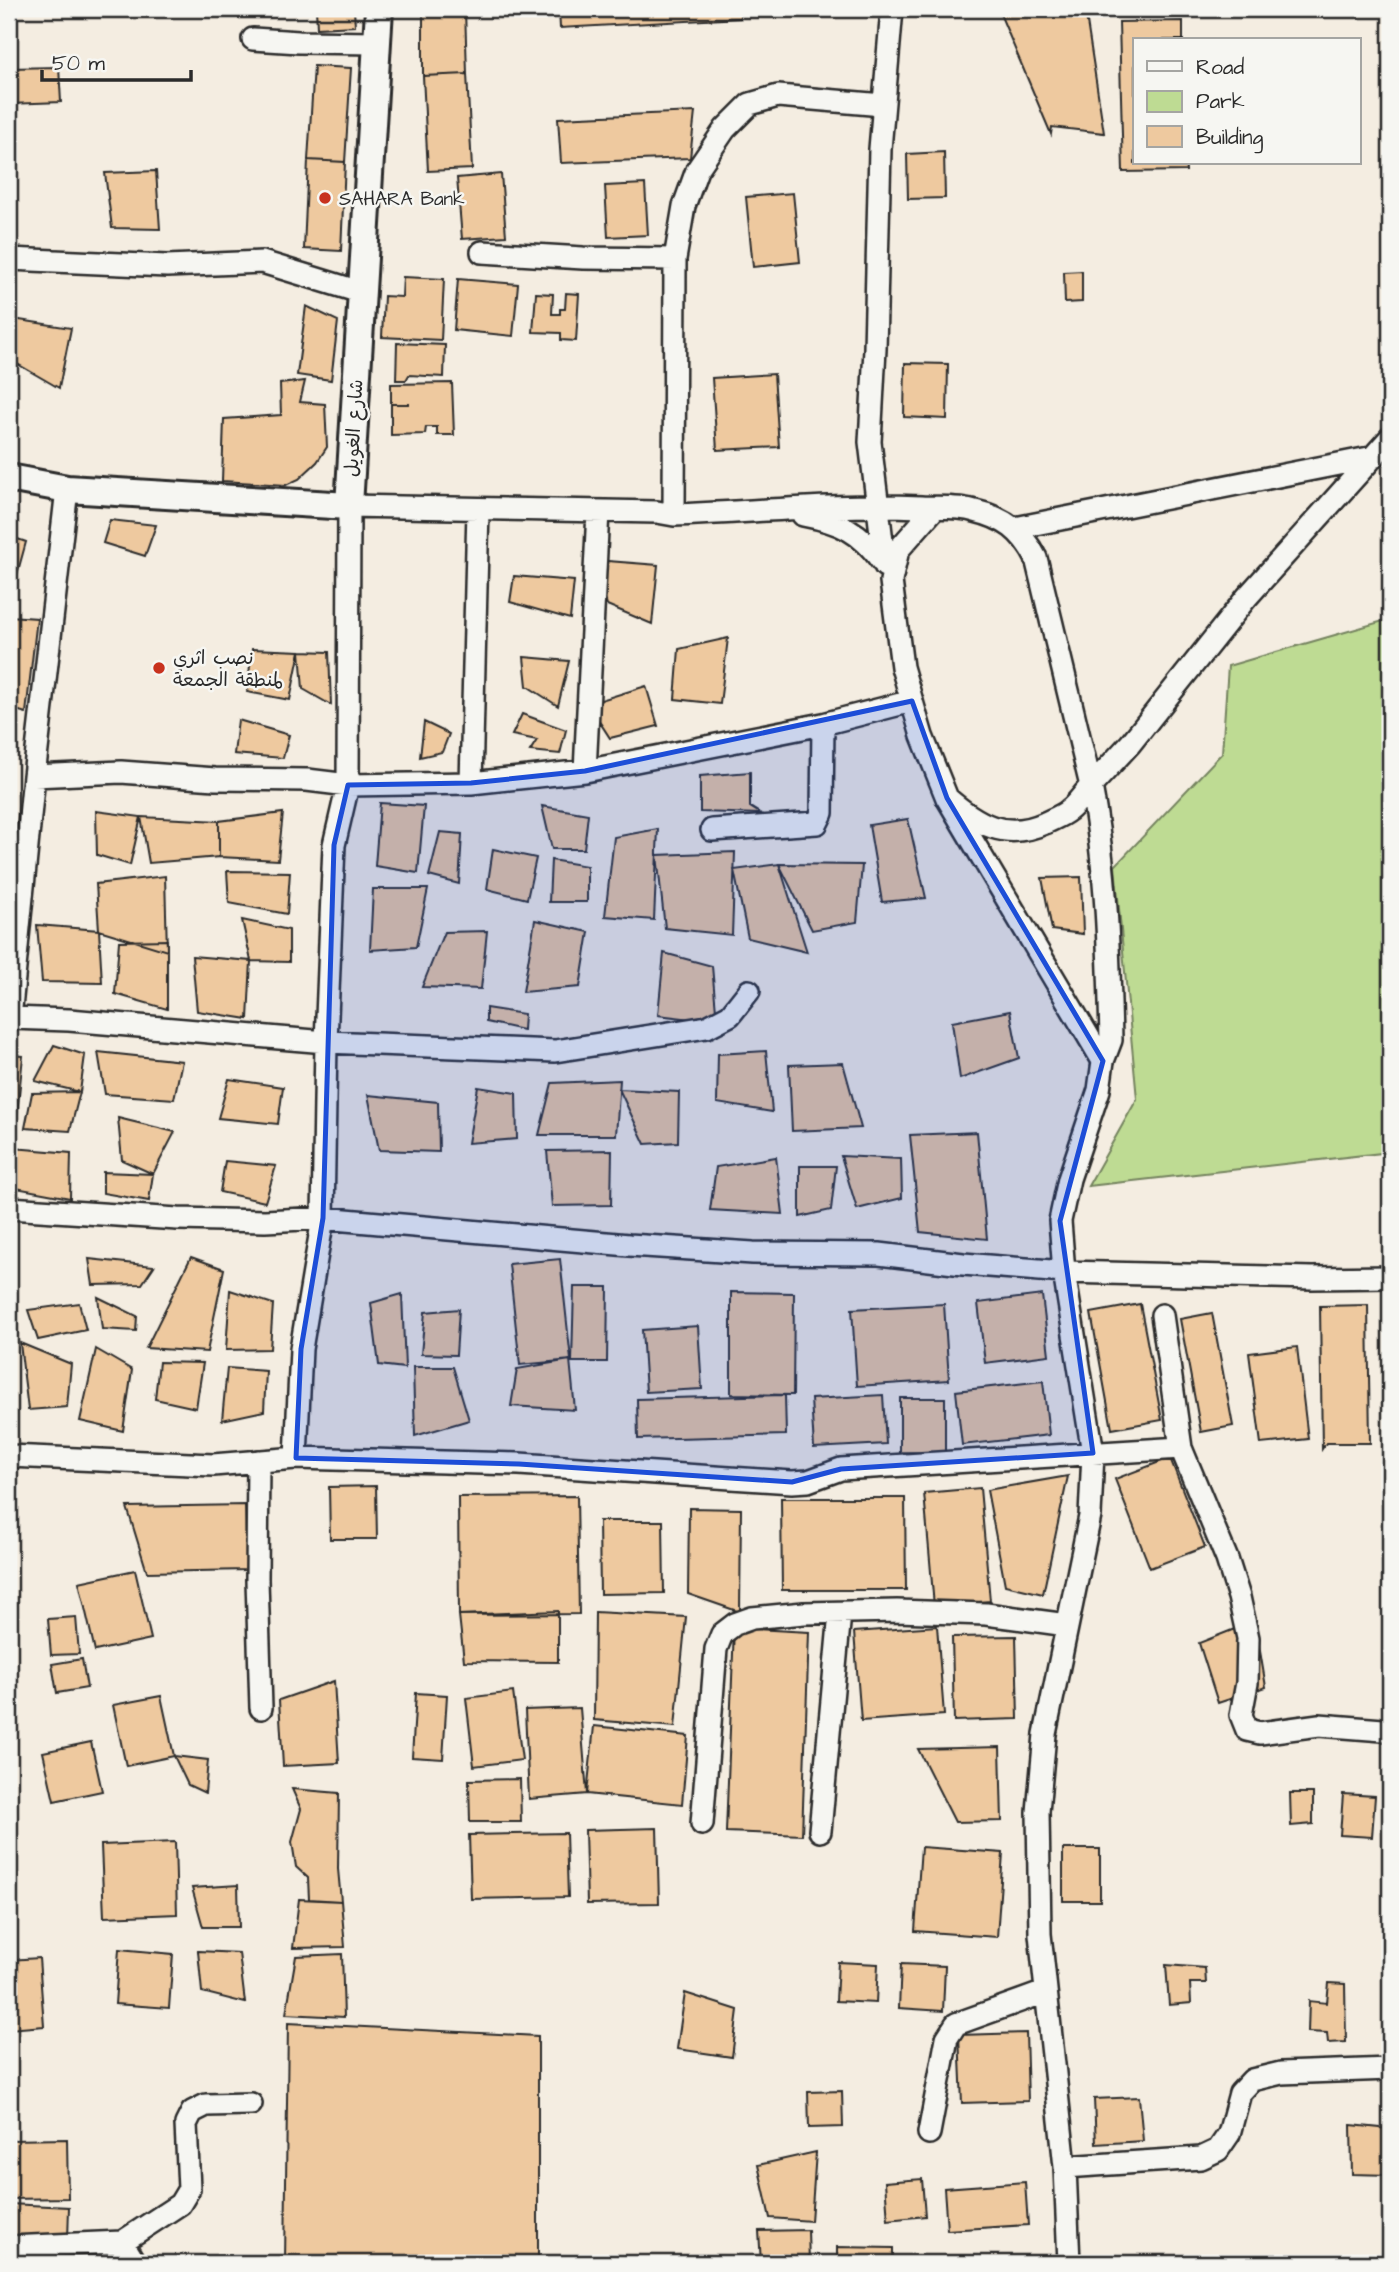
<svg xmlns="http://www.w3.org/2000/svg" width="1399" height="2272" font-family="'Architects Daughter','Playpen Sans Arabic',sans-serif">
  <rect width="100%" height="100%" fill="#f4ede1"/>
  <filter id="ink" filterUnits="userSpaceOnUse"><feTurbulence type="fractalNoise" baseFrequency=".0143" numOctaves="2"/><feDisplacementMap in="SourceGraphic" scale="14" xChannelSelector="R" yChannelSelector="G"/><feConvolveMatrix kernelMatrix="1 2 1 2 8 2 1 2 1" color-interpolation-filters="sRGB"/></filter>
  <g filter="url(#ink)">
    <path fill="#bedb93" stroke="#74835f" stroke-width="2" d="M1390,619v533l-302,34 49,-87 -22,-233 107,-113 6,-87z"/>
    <path fill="#eec99f" stroke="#2b2b2b" stroke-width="2" d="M316,9h38l1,17 -38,2z
      M423,9h42l2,65 -44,2z
      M559,9h181v9l-180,10z
      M998,9h87l19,124 -52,-6 -1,7z
      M1183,21v19h-48v123h50l1,8 -63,1 -4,-150z
      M314,66l37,2 -6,94 -37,-2z
      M59,67l2,35 -52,2v-36z
      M467,74l5,95 -44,2 -5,-95z
      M695,112l-5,46 -129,5 -3,-45z
      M944,152l1,46 -37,1 -1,-45z
      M308,160l37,2 -4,89 -37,-2z
      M156,171l4,58 -48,-1 -7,-55z
      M501,174l5,62 -44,3 -5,-61z
      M645,184l3,51 -40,2 -3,-51z
      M793,193l7,69 -47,5 -7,-70z
      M1082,271v31l-17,1 -1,-31z
      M403,277l41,2 -3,61 -59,-3 2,-41 18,1z
      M458,279l60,5 -5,52 -59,-6z
      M536,293l17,1 -1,20h8v-5h5l1,-16 13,1 -3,47 -15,-1v-7l-28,-1z
      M306,306l32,15 -7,59 -34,-5z
      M13,319l58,9 -12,60 -45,-26z
      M397,343l48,2 -1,32 -35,-2 -3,5h-10z
      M905,363l43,1 -1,55 -43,-2z
      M774,374l5,73 -62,3 -5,-72z
      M305,381l-5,21 25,2 2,43 -10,15 -18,17 -13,6 -64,-4 2,-62 57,-4 -1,-31z
      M452,383l2,52h-17v-8h-11l-1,7 -34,1v-31h19h-19v-20z
      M110,520l46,5 -11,31 -42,-13z
      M9,536l17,6 -13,47 -4,-1z
      M595,560l63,5 -6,59 -45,-19z
      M514,576l60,5 -4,38 -60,-17z
      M9,616l28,2 -11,95 -17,-5z
      M728,638l-8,66 -45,-5 4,-50z
      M252,649l48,2 -10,49 -43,-8z
      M300,651l29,1 2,53 -28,-16z
      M524,657l45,4 -11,45 -31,-20z
      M646,686l12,40 -48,12 -22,-34z
      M522,714l44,16 -6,24 -30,-3 7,-11 -25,-5z
      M238,720l51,15 -6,23 -49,-4z
      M424,722l25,12 -7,18 -22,5z
      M750,772v35l11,7 -61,-2v-36z
      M380,803l44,3 -6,67 -43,-7z
      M542,806l46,8 -4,35h-32z
      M96,811l45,6 -11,48 -33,-10z
      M283,813l-5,47 -59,-3v-36z
      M141,817l78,4v36l-70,6z
      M908,819l18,79 -44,4 -13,-77z
      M658,829l-4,91 -49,-4 9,-79z
      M440,832l22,2 -3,50 -30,-8z
      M493,849l43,9 -9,41 -40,-10z
      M735,852l-3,83 -67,-7 -8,-73z
      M551,860l36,6v36h-38z
      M779,864l28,88 -59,-14 -14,-68z
      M779,864l83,1 -5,57 -45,8z
      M227,871l63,1 -3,42 -58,-11z
      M165,876l2,75 -68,-21 -3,-46z
      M1081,877l2,57 -31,-4 -10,-52z
      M373,889h55l-12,58 -46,3z
      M242,920l47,10v32l-38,-1z
      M535,920l54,12 -9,55 -57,5z
      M37,925l62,5 3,53 -60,-1z
      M487,931l-6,58 -59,-2 22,-55z
      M167,940v69l-52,-15 4,-53z
      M664,953l48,13 5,56 -59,-7z
      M192,956l59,5 -3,58 -51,-8z
      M486,1008l38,6 -1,16 -37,-8z
      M1010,1011l9,47 -59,21 -8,-57z
      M54,1045l31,10 -5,37 -45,-11z
      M766,1051l6,61 -55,-9 1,-49z
      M98,1052l84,9 -8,38 -69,-5z
      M9,1055l14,1 -7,68h-7z
      M843,1063l18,65 -69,3 -3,-66z
      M229,1079l54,8 -5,37 -60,-6z
      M620,1080l-4,55h-77l13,-52z
      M478,1087l38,6 1,46 -49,4z
      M619,1089l60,3 -1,50 -33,2z
      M80,1092l-10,39 -45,-3 7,-35z
      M368,1095l70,7 1,50 -60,-2z
      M118,1118l57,14 -22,42 -31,-14z
      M977,1132l10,107 -67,-7 -10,-97z
      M13,1148l58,5 -1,45 -54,-10z
      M612,1150l-1,55 -59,1 -5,-55z
      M841,1156l60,3 1,39 -45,11z
      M776,1157l7,57 -73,-4 6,-43z
      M225,1161l51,5 -11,36 -45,-10z
      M800,1166h36l-5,44 -31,7z
      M103,1172l50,2 -4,27 -46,-8z
      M191,1257l33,12 -17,83 -61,-4z
      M89,1259l65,7 -12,18 -49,1z
      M560,1259l11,101 -51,5 -11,-101z
      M574,1287h34l-1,75h-35z
      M230,1290l43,14 -3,45 -44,1z
      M731,1292l63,1 -1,102 -62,-1z
      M402,1294l3,74 -26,-3 -8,-62z
      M1042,1295l7,60 -64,8 -7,-60z
      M98,1297l39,19 -1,15 -34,-2z
      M79,1303l7,27 -48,10 -10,-30z
      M944,1304l5,76 -92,6 -5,-77z
      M1140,1304l22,116 -50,9 -21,-116z
      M1368,1305l2,138h-44l-4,6 -2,-143z
      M459,1309l-3,46 -35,-1 4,-42z
      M1212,1313l21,113 -32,6 -21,-113z
      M1388,1314h2v40h-3z
      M698,1326l4,63 -56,3 -4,-62z
      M20,1343l51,21 -4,43 -39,3z
      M1297,1347l11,92 -47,5 -12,-91z
      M96,1349l36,21 -9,61 -43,-10z
      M570,1360l5,50 -64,-4 6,-37z
      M159,1362l44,1 -7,45 -41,-9z
      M413,1367h40l16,53 -54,16z
      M227,1368l39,3 -2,40 -42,9z
      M1043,1381l6,54 -87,10 -6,-54z
      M785,1395l1,40 -148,4 -1,-40z
      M883,1395l3,49 -72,4 -3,-49z
      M900,1398h45v55l-45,-1z
      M1170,1458l35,89 -55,21 -35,-89z
      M1068,1476l-25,118 -38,-9 -18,-95z
      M376,1486l1,53h-47l-1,-52z
      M980,1488l10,113 -56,5 -10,-113z
      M577,1496l2,118 -120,1 -1,-118z
      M781,1498h124l1,92h-124z
      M245,1505l2,65 -100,2 -20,-65z
      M689,1508l52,1 -1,103 -52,-18z
      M599,1521h64l1,72 -64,1z
      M135,1570l16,69 -56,12 -16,-69z
      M558,1611v51l-94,-1 -5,-46z
      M595,1612l91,5 -11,110 -81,-7z
      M76,1617l3,37 -28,1 -3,-36z
      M1255,1621l11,66 -48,16 -19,-60z
      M937,1626l7,89 -83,6 -7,-89z
      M734,1628l75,4 -7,203 -76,-3z
      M1016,1636l2,83 -64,2 -2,-84z
      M82,1659l5,29 -30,5 -5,-29z
      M334,1681l5,82 -56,3 -4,-66z
      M513,1692l9,68 -48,6 -8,-68z
      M416,1693l31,2 -4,64 -31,-2z
      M161,1696l13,60 -48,10 -13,-61z
      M580,1708l7,86 -58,5 -4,-89z
      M594,1726l94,10 -6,68 -95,-10z
      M91,1742l11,49 -48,10 -11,-49z
      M1000,1747l2,74 -47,1 -37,-73z
      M174,1756l34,4 -3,33 -17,-8z
      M520,1779l1,43h-51l-1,-42z
      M292,1789l47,4 -1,76 3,32 -32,-2 -1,-21 -12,-11 -4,-25 9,-33z
      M1290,1793h23v31l-22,2z
      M1343,1794l32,2 -3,41 -32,-2z
      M657,1828l2,75 -72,1 -2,-74z
      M566,1833l2,64 -97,2 -2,-64z
      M175,1842l2,72 -73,3 -3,-72z
      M921,1847l82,6 -6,84 -82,-6z
      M1063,1849h37v52h-37z
      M238,1885l1,42h-36l-11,-39z
      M299,1899l42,2 4,46 -52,1z
      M119,1949l54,5 -4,54 -54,-4z
      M198,1951l41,2 6,50 -43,-11z
      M342,1954l2,63 -58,-3 10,-58z
      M39,1958l5,68 -35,3v-69z
      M838,1962l40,2 -2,39 -40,-2z
      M901,1964l44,2 -2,45 -44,-3z
      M1166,1965l39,3 1,15h-16l1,20 -22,2z
      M1329,1983l16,1 1,58 -18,1 -1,-10 -19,-1 1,-31 18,2z
      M685,1993l53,17 -6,47 -55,-8z
      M288,2023l250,13v227h-253z
      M1026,2033l2,68 -66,2 -3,-68z
      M842,2091l1,36 -34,1 -1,-36z
      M1139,2097l4,44 -47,3 -2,-45z
      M1351,2125l39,4v46l-38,-1z
      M67,2139l1,59 -59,1v-59z
      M816,2152l-5,69 -41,-3 -12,-53z
      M922,2179l3,37 -37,4 -3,-38z
      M1025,2182l3,43 -81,5 -3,-42z
      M9,2204l60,3 -1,33 -59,-4z
      M808,2230l1,33h-48l-2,-32z
      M837,2247l56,1v15h-56z"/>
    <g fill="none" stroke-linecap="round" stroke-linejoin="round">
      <g stroke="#2b2b2b" stroke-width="26">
        <path id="minor" d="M253,39l46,3 78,1
          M482,252l101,6 92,1 -1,256
          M9,259l158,7 95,-4 98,30
          M675,259l9,-53 13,-36 28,-41 25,-25 28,-8 105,9
          M67,489l-33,287 -24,242 59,2 257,22 229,9 152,-24 23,-12 19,-24
          M935,508l-37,42 -7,31 11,86 20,69 25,62 156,263
          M598,511l-13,260 238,-47 -1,89 -5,10 -105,7
          M803,515c37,7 58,16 80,48
          M1015,528l359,-71
          M885,566l-15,-124 5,-93 5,-200 12,-140
          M823,724l89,-23
          M34,776l87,-4 94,7 92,1 41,5 123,-2 114,-12
          M471,783l7,-274
          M9,1208l169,11 87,2 58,-3 306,27 124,8 126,1 84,10 101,8 248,6 78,-1
          M1162,1315l19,133 46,111 12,38 9,41 -1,45 -6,32 6,15 13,3 59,-8 64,5
          M9,1456l204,9 83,-7 5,-109 22,-131 3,-176 8,-197 14,-60 1,-279 308,6 17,3c82,-3 164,-12 247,-8 18,1 37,-1 54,4 30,7 47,20 61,47l55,228c-8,8 -14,18 -22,24 -7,6 -16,9 -24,13 -40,18 -68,1 -98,-25
          M296,1458l223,6 273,18 16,-1 33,-12 340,-21
          M258,1461l-1,119 4,128
          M702,1824l14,-175 6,-15 13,-10 17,-6 52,-5 93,-2 89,3 81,11
          M820,1831l20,-218
          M929,2133l18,-95 9,-14 89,-32
          M1065,2167l136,-9 17,-8 11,-16 11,-41 12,-13 29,-7 109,-4
          M122,2242l13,21
          M9,2247l113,-5 58,-38 9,-15 -3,-65 6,-12 14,-7 45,-1
          M1069,2263l-4,-96 -25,-233 -2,-122 7,-78 45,-218 3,-63 -29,-181 -4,-51 9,-42 30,-89 4,-29 8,-21c-2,-85 -4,-171 -20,-254l39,-42 117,-147 143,-159"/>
      </g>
      <g stroke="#2b2b2b" stroke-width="32">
        <path id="tertiary" d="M9,478l58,11 282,17 30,-497"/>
      </g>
      <use href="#minor" stroke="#f6f6f2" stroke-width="21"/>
      <use href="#tertiary" stroke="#f6f6f2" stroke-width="26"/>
    </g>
  </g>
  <path fill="#1d4ed8" fill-opacity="0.2" stroke="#1d4ed8" stroke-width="5" stroke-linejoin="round" d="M912,701l35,97 156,263 -43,160 33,232 -252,16 -49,13 -273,-18 -223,-6 5,-109 22,-131 11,-373 14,-60 123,-2 114,-12z"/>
  <g fill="#c8321e" stroke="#f6f6f2" stroke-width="2.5">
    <circle cx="325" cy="198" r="7"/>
    <circle cx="159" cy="668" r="7"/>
  </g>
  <g text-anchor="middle" stroke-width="5" stroke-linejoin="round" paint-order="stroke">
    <g font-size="19" fill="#2b2b2b" stroke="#f6f6f2" text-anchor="start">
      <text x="339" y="205">SAHARA Bank</text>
      <text x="173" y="664">نصب اثري<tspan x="173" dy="22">لمنطقة الجمعة</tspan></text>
    </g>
    <g font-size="19" fill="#2b2b2b" stroke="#f6f6f2">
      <text transform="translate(353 428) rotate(-87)" y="7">شارع الغويل</text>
    </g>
  </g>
  <rect width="1399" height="2272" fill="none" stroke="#f6f6f2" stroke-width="35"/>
  <rect x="18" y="18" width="1364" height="2237" fill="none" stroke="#2b2b2b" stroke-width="2.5" filter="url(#ink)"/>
  <rect x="1133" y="38" width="228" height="126" fill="#f6f6f2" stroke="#a5a5a2" stroke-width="2"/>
  <rect x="1147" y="61" width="35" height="10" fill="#f6f6f2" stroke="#a5a5a2" stroke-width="2"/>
  <text x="1196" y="74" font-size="21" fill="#2b2b2b">Road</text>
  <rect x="1147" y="91" width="35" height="21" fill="#bedb93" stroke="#a5a5a2" stroke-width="2"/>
  <text x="1196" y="108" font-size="21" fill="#2b2b2b">Park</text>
  <rect x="1147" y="126" width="35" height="21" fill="#eec99f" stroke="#a5a5a2" stroke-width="2"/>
  <text x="1196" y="144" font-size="21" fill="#2b2b2b">Building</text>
  <path d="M42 70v10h149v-10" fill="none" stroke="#2b2b2b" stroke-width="3.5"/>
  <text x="52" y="70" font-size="21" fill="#2b2b2b" stroke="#f6f6f2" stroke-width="5" paint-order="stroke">50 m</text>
</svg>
